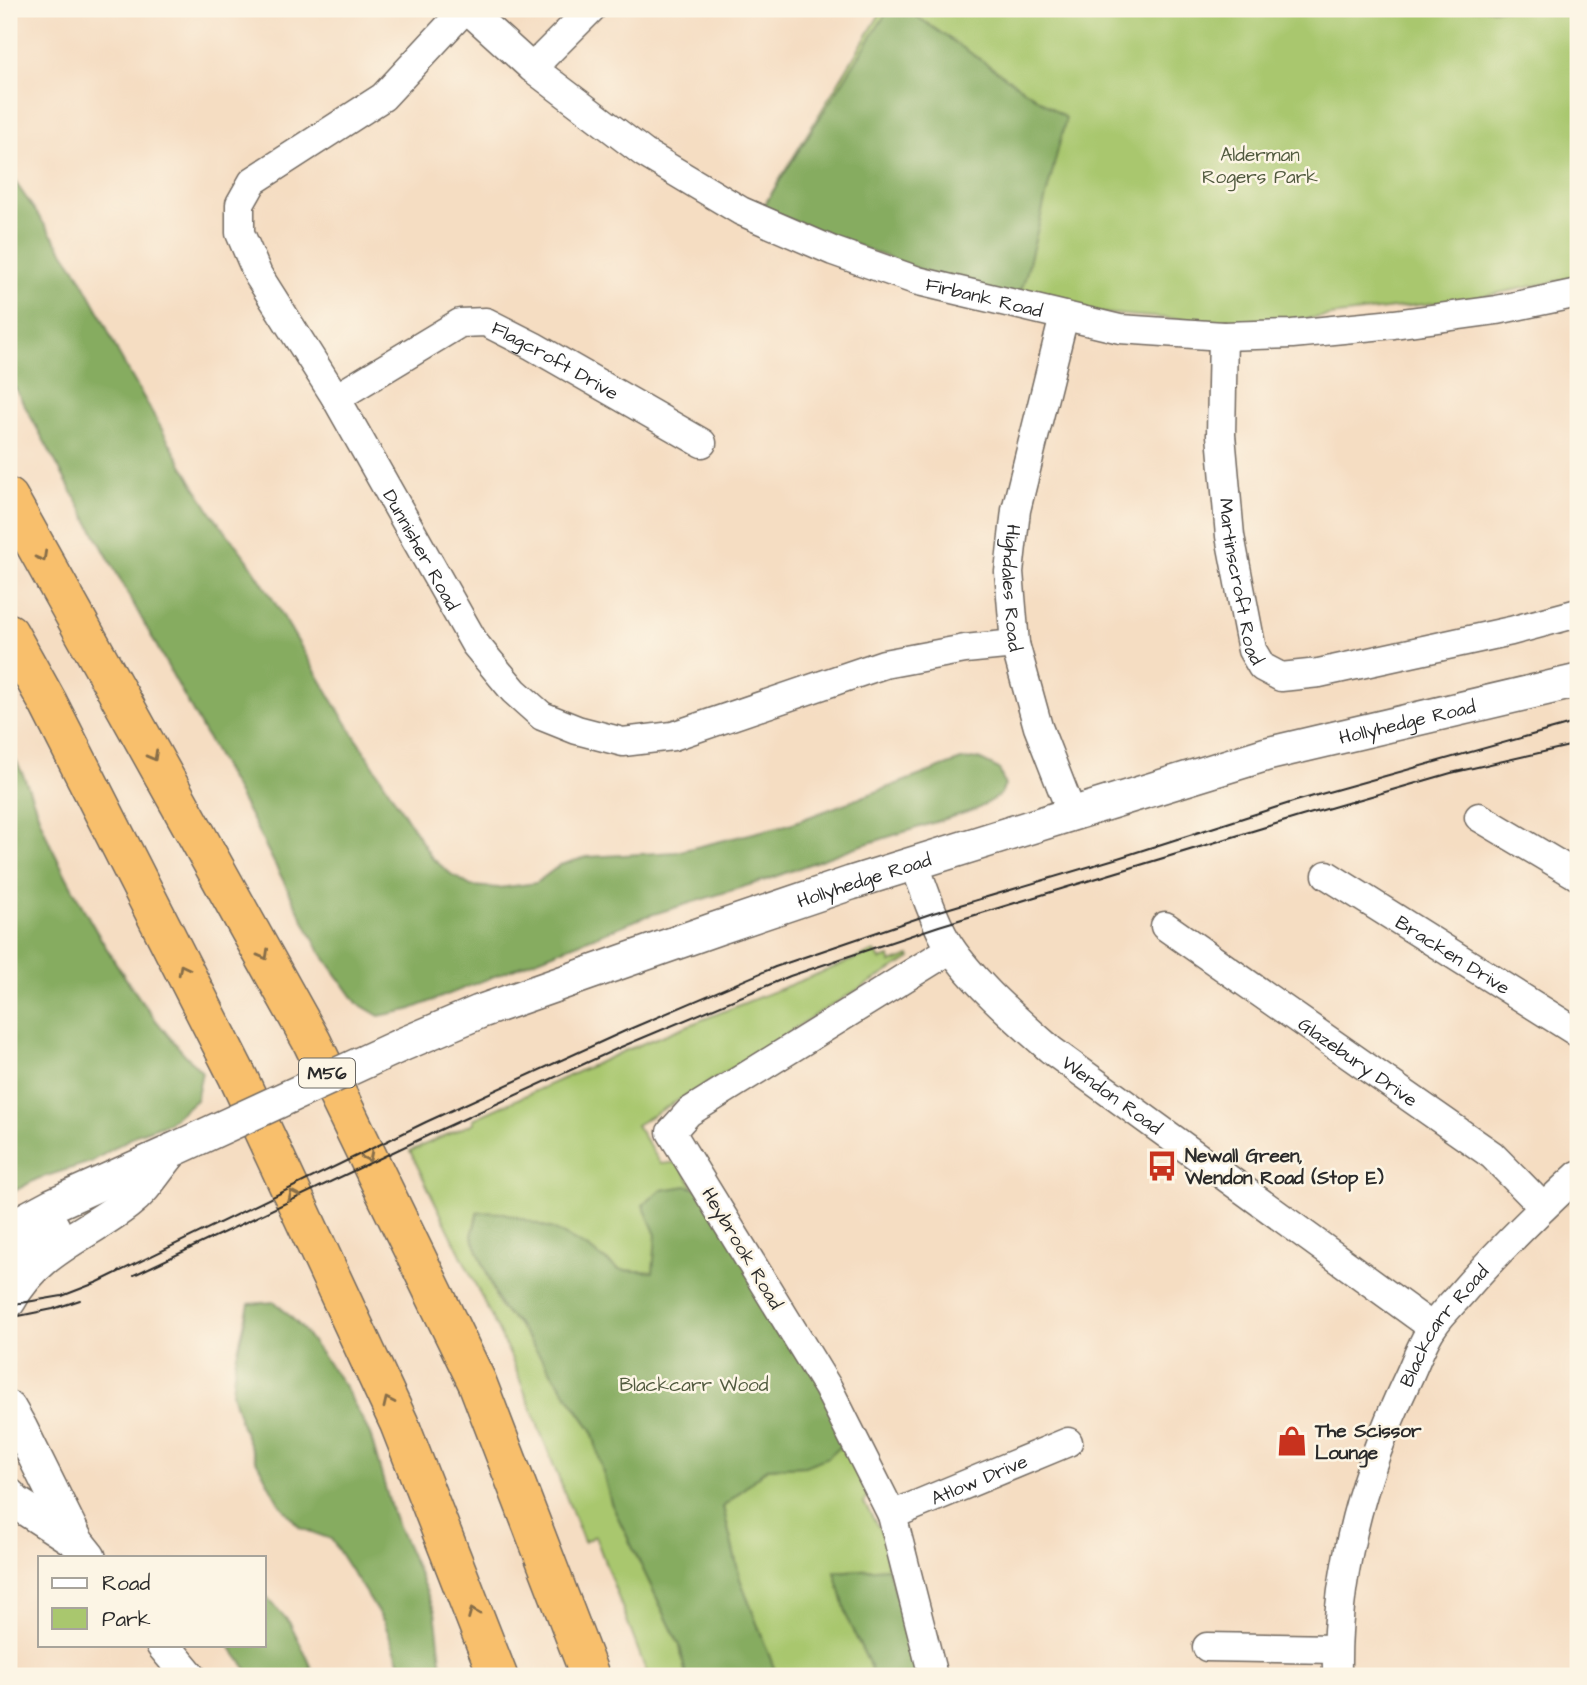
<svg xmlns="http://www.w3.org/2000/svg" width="1587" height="1685" font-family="'Architects Daughter',sans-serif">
  <rect width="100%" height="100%" fill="#fcf5e5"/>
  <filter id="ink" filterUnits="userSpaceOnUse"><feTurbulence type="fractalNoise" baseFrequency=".0143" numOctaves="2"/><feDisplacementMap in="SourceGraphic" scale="14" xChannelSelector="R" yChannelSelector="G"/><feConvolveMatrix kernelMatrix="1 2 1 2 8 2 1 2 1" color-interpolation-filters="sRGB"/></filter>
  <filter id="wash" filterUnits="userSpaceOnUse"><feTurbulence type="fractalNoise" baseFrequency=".00686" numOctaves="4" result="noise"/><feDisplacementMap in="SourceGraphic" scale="28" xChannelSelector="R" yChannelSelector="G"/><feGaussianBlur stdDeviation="1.57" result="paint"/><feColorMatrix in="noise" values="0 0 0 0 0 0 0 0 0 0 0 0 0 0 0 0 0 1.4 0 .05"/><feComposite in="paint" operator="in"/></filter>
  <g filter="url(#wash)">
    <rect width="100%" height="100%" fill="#f5ddc2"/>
    <path fill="#a9c76e" stroke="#6a794c" stroke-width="2" d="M883,9h695v268l-104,21 -201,25 -59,-1 -141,-11 -311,-102z
      M875,951l5,9 10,-3 1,6 19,-7 1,2 -104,62 -46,32 -125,73 25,39 18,-2 15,26 -38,47 -2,37 -34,-2 -32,-22 -62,-28 -22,-7h-27l-5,23 28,72 17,15 75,107 19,73 69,143 6,30h-38l-53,-140 -11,6 -74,-187 -100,-204 64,-28 -1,-4 151,-68z
      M844,1443l26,49 -6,11 19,32 5,33 -53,4 14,51 19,38 5,15h-96l-37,-97 -17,-72 44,-39 39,-2z"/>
    <path fill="#86ac61" stroke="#586c46" stroke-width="2" d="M889,9h17l160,109 -41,161 -8,22 -42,-10 -213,-82z
      M9,173l69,100 22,40 18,40 73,127 21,34 35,45 27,42 63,107 95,150 19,16 20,12 28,2 37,-5 24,-18 27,-8 89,-5 114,-28 171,-64 18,-1 20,10 6,17 -6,10 -22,13 -124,39 -84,31 -125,38 -235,93 -30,6 -22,-13 -38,-53 -69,-134 -241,-439z
      M9,749c20,30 27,65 42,97 38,78 89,166 151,226l-6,28 -28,23 -29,10 -48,29 -54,17 -28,15z
      M687,1186l21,6 144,244 -24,21 -22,9 -39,2 -44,39 17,72 37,97h-91l-6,-30 -69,-143 -19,-73 -75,-107 -16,-15 -29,-72 6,-24 26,1 49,16 35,19 31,22 34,2 3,-37 -13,-30 18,-15z
      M275,1302l26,25 43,58 26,49 23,81 42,96 8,65h-38l-21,-54 -53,-83 -31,-11 -21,-25 -23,-43 -14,-33 -10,-34 3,-31 14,-58z
      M888,1568l31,108h-46l-5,-15 -19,-38 -14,-51z
      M264,1594l26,29 26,53h-64l-23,-31h35z"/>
  </g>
  <g filter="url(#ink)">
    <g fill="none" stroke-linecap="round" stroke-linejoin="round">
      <g stroke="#726960" stroke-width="31">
        <g id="minor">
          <path id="s1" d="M465,9l-82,88 -130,84 -13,23v29l18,42 78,123 139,246 39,47 28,25 35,14 46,12 50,-6 211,-72 81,-15 50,-5"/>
          <path id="s2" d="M467,9l65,59 112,85 97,58 92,40 85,30 202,48 103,7 69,-2 102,-10 103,-14 81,-17"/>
          <path d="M532,68l59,-59"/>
          <path id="s3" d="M1064,316l-48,194 -7,62 6,72 23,83 34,87"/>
          <path id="s4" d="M1223,336l-2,99 9,101 22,114 10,17 19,10 38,-4 192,-42 67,-18"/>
          <path id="s5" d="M336,398l124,-75 26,-1 47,24 169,97"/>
          <path d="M1479,817l99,59"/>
          <path id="s6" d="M914,863c10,25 18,53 31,76 23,39 72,81 106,111l381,277"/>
          <path id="s7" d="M1327,875l251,158"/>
          <path id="s8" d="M1165,926l327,229 51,52"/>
          <path id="s9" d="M892,1515l176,-73"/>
          <path d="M1207,1647l129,2"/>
          <path d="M933,1676l-41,-161 -64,-127 -157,-256 18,-20 262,-163"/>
          <path id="s10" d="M1337,1676c-2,-105 26,-204 71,-298 8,-17 15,-38 26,-53 9,-13 21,-24 31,-36 35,-40 74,-78 113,-114"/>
        </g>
      </g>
      <g stroke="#726960" stroke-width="36">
        <g id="tertiary">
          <path id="s11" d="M399,1046l80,-34 239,-84 133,-45 221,-69 195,-60 311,-73"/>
          <path d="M9,1228l43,-23 116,-52"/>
          <path d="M9,1256l44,-29"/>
          <path d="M9,1301c28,-51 74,-64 118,-98 20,-15 30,-35 46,-53"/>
          <path d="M9,1408l12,21 56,113 12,15"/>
          <path d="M9,1495l6,7 62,40"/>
          <path d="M163,1645l26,31"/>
        </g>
      </g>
      <g stroke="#726960" stroke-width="41">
        <path id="motorway" d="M9,498l303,544 165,340 113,294
          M9,633l39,70 190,374 161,346 99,253"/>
      </g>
      <use href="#minor" stroke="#fff" stroke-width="28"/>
      <use href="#tertiary" stroke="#fff" stroke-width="33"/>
      <use href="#motorway" stroke="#f8bf6c" stroke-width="38"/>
      <path stroke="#2b2b2b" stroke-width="2" d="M134,1275l297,-141 190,-87 169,-71 149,-50 363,-110 149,-43 127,-29
        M9,1305l53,-9 36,-14 328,-160 199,-91 150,-64 158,-54 185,-55 178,-57 282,-79
        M9,1318l44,-9 27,-9"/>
      <g stroke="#726960" stroke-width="36" stroke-linecap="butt">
        <path id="tertiary-bridge" d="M173,1150l226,-104"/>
      </g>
      <use href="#tertiary-bridge" stroke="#fff" stroke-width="33"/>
    </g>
    <defs><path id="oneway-chevron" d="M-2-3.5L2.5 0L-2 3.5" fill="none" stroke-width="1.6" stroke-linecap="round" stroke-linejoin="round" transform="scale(1.75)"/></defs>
    <g stroke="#876e48">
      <use href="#oneway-chevron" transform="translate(42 557) rotate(61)"/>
      <use href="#oneway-chevron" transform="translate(153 756) rotate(61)"/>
      <use href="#oneway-chevron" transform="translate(264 955) rotate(61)"/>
      <use href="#oneway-chevron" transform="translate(183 969) rotate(-117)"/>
      <use href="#oneway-chevron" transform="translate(368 1157) rotate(64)"/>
      <use href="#oneway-chevron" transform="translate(293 1195) rotate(-115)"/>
      <use href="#oneway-chevron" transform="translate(388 1402) rotate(-115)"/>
      <use href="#oneway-chevron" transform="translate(473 1613) rotate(-112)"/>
    </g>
  </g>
  <defs>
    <g id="bus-bare" transform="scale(2.415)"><path d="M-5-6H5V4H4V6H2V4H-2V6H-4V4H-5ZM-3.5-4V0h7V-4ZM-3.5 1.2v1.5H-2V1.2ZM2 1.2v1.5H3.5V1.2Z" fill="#c8321e" stroke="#fcf5e5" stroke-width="2.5" paint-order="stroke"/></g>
    <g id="shop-bare" transform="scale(2.415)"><path d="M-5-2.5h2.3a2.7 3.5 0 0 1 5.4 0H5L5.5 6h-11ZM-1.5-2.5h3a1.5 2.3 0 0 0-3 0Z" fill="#c8321e" stroke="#fcf5e5" stroke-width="2.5" paint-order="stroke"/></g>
  </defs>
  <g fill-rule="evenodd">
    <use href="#bus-bare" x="1162" y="1166"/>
    <use href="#shop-bare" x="1292" y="1441"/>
  </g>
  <g text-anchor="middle" stroke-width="5" stroke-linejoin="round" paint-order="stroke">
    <rect fill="#fcf5e5" stroke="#6a6863" stroke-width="2" x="299" y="1058.5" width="56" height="29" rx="5"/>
    <g font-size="18" font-weight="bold" fill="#2b2b2b">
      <text x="327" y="1079">M56</text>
    </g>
    <g font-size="19" fill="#515a3f" stroke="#fcf5e5">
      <text x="1260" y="161">Alderman<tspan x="1260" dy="22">Rogers Park</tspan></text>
      <text x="694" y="1391">Blackcarr Wood</text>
    </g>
    <g font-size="19" fill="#2b2b2b" stroke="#fcf5e5">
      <text dy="7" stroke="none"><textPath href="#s2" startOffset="600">Firbank Road</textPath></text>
      <text dy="7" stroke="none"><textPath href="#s5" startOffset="250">Flagcroft Drive</textPath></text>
      <text dy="7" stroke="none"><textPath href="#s1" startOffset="696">Dunnisher Road</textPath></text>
      <text dy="7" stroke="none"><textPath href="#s4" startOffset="247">Martinscroft Road</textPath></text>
      <text dy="7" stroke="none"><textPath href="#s3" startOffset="278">Highdales Road</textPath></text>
      <text dy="7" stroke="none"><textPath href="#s11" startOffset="1060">Hollyhedge Road</textPath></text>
      <text dy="7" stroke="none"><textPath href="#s11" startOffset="494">Hollyhedge Road</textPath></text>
      <text dy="7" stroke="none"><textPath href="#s7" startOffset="149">Bracken Drive</textPath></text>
      <text dy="7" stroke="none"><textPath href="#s8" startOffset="236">Glazebury Drive</textPath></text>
      <text dy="7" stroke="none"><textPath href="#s6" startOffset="312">Wendon Road</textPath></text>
      <text transform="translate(743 1248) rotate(59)" y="7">Heybrook Road</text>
      <text dy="7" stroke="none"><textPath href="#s10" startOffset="373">Blackcarr Road</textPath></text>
      <text dy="7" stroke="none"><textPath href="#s9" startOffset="94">Atlow Drive</textPath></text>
    </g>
    <g font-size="19" font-weight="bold" fill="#2b2b2b" stroke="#fcf5e5" text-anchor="start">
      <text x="1185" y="1162">Newall Green,<tspan x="1185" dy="22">Wendon Road (Stop E)</tspan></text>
      <text x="1315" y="1437">The Scissor<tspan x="1315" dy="22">Lounge</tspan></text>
    </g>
  </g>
  <rect width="1587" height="1685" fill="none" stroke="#fcf5e5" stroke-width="35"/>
  <rect x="38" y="1556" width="228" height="91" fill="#fcf5e5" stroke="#a8a49b" stroke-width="2"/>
  <rect x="52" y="1578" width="35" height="10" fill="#ffffff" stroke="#a8a49b" stroke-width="2"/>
  <text x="102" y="1590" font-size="21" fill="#2b2b2b">Road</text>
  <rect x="52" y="1608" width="35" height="21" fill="#a9c76e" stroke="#a8a49b" stroke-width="2"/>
  <text x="102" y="1626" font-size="21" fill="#2b2b2b">Park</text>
</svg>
